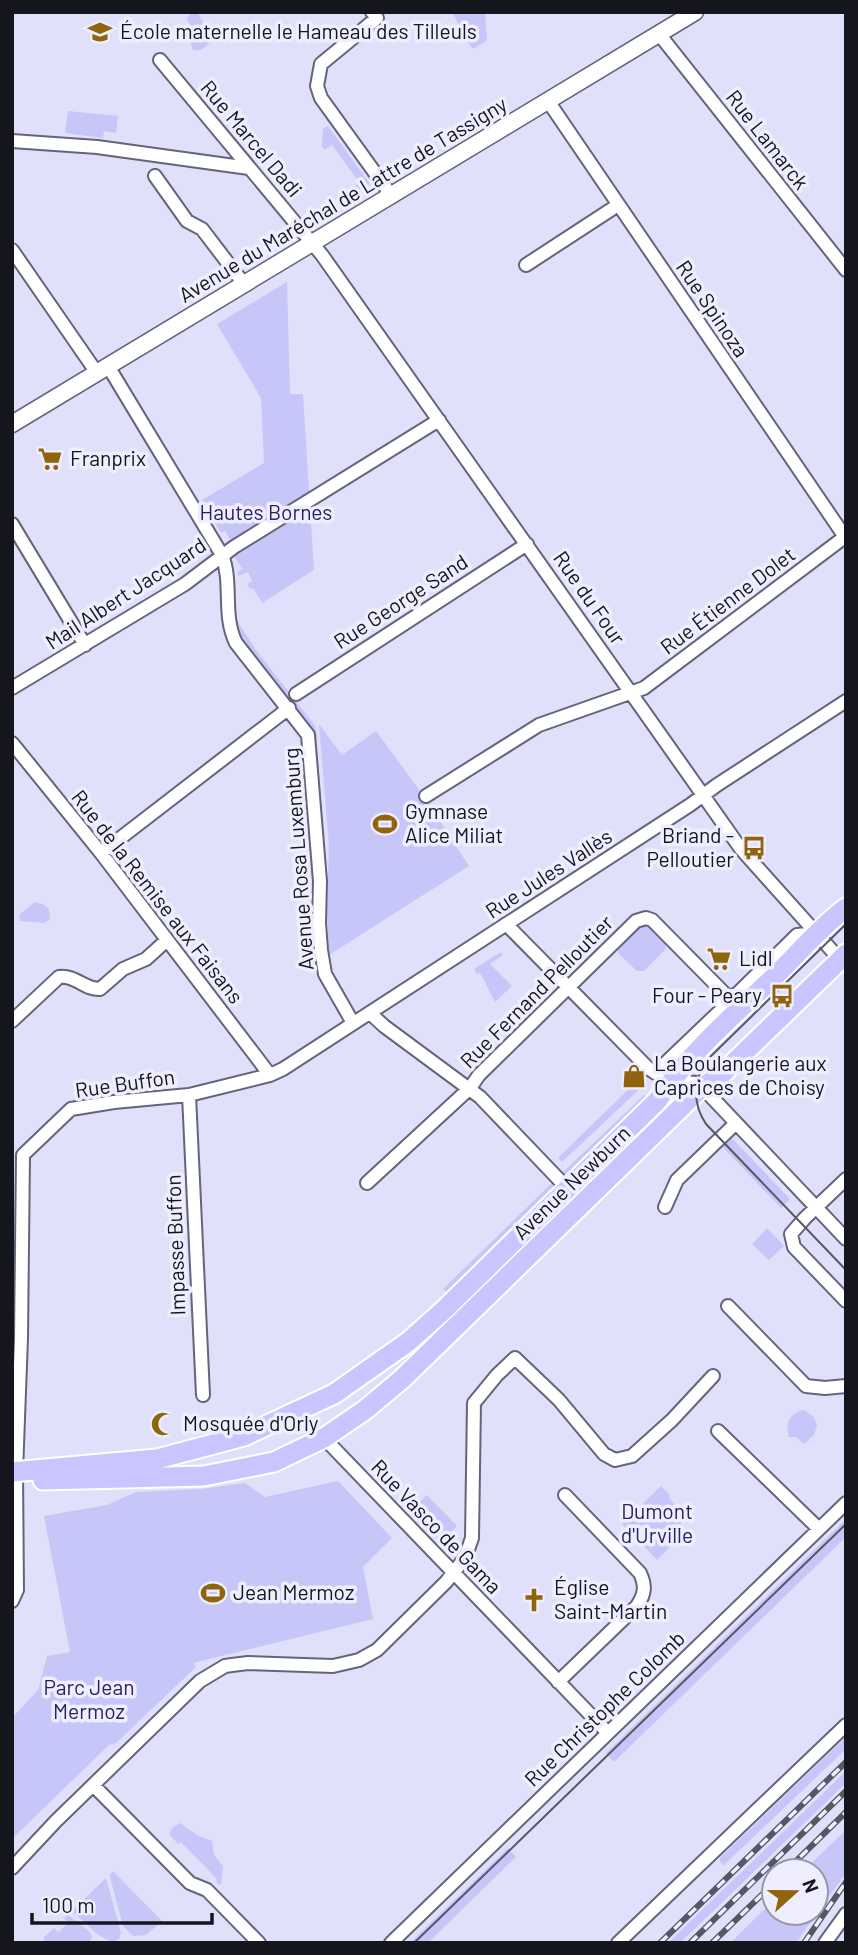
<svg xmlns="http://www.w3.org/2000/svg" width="858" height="1955" font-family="Barlow,sans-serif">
  <rect width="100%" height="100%" fill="#e0e0fb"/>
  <path fill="#c7c6f8" d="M191,12l7,1 8,15 3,16 -8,6h-8l-3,-9 3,-10 -6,-12z
    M452,12h33l2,28 -13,9 -3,-2z
    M68,111l50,5 -2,17 -12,-2 -1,7 -38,-5z
    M328,126l42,58 -13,9 -4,-5 6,-6 -27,-37 -8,5 -2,-4 1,-17z
    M287,282l3,112h13l11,176 -52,33 -9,-15 -3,1 -3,-5 5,-3 -4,-9 -9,4 -2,-4 5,-3 -8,-13 4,-3 -13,-22 -4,2 -19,-33 62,-37 -3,-65 -44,-74z
    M234,616l22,34 60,77 9,134h-2l-10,-130 -74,-92z
    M319,724l23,31 34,-24 52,71 41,64 -140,89 -2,-44 2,-65z
    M35,902l8,2 6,5 1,10 -6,4 -24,-2 -1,-6z
    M643,925l8,2 15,18 -1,5 -21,21h-7l-19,-18v-4l19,-21z
    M501,952l2,3 -13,9 22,22 -17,16c-6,-10 -9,-20 -15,-29l-3,1 -3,-5z
    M642,1076l1,10 -81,76 -4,-4 3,-3z
    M644,1095l6,5 -82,75 -6,-2z
    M731,1137l59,62 -9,9 -59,-62z
    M554,1181l1,8 -107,104 -5,-4z
    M767,1228l17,18 -15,14 -17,-16z
    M804,1410l9,6 4,9 -3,10 -10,9 -8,-7h-7c-4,-14 0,-24 15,-27z
    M338,1481l54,57 -29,29 10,52 -180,44 3,4 -80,76 -7,2 -97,94v-121l26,-28 9,-34 23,-4 -26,-136 63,-11 29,-13 65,-3 44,-6 20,14z
    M661,1486l9,9 -1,2c23,29 10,42 -12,63l-35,-36z
    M427,1495l30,31 -16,16 -30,-31z
    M846,1519v18l-232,225 -8,-9z
    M846,1737v12l-123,117 -4,-7z
    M846,1771v12l-166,160h-12z
    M180,1823l17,12 15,6 2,14 9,11 -2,19 -4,-1 -1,-6 -35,-36 -3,2 -9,-10 4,-7z
    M846,1830v43l-50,70h-66l44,-43v13h42v-42h-13z
    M508,1848l8,9 -81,79 -7,7h-18z
    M113,1871l49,50 -16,14 -13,1 -10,-10 -12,-45 -1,-6z
    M106,1878l15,55 -2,6 -7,3 -15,-8 -25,-23z
    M68,1915l22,17 2,5 -2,4 -46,2v-6l10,-9 4,4 10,-9 -4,-5z"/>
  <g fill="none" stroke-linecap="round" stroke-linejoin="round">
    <g stroke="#64647b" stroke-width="16">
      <path id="street" d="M372,12l5,6 -56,46 -4,22 4,12 70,97
        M659,34l187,236
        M160,60l162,195 419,594 102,114
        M548,101l297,436
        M12,141l85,6 152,21
        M155,176l32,45 15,8 42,55
        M12,250l85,123
        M526,265l92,-60
        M108,366l114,189c11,28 0,60 14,88l72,92 12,146 -1,42 2,27 4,24 28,49
        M12,524l73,121
        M12,688l173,-104 49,-37 205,-127
        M296,694l231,-150
        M12,743l89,110 169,222
        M426,796l113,-71 105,-37 202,-152
        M101,853l188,-145
        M506,924l143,145 21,12 26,2 6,4 144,152
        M370,1013l14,13 96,71 87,91
        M12,1021l47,-44c17,-2 26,13 41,12l23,-20 23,-10 21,-19
        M655,1073l66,-63 3,-15
        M189,1095l14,300
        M846,1179l-41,39 -14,16 3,13 52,54
        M367,1183l103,-95 9,-13 157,-154 10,-3 6,2 76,77 9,-3 60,-59 20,-2
        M665,1207l12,-27 58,-56
        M728,1306l78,80 19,2 21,-2
        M718,1431l101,98
        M324,1438l284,295
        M12,1601l5,-11 -1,-118 5,-134 2,-183 48,-46 43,-7 75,-7 81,-20 13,-6 407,-264 27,-20 129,-84
        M558,1682l79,-76c8,-12 9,-20 3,-33l-75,-78
        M93,1785l97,98 17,7 52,53
        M12,1868l44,-47 144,-140 25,-15 7,-1 16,-2 85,3 26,-6 18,-10 69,-68 19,-24 7,-20 2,-135 23,-28 18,-17 44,42 45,54 11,6 17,-4 40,-36 41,-44
        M391,1943l455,-440
        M618,1943l228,-218
        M825,1943l21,-29"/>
    </g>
    <g stroke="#64647b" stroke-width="19">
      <path id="secondary" d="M12,424l683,-412"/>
    </g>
    <g stroke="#fff" stroke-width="23">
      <path id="primary" d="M12,1472l145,-13 87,-23 90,-42 74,-52 37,-33 212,-208c32,-48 77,-86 119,-126 23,-22 44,-48 70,-67
        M43,1480l161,-4 70,-14 50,-24 41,-28 37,-31 300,-292 19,-12 125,-121"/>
    </g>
    <use href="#street" stroke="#fff" stroke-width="12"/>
    <use href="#secondary" stroke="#fff" stroke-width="16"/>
    <use href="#primary" stroke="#cac5fe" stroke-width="19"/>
    <path stroke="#565665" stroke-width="2" d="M846,924l-138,135c-15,21 -16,44 -2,65l140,146
      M414,1943l432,-419"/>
    <g stroke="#565665" stroke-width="6">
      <path id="rail" d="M786,1871l60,-59
        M660,1943l186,-181
        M690,1943l156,-152
        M712,1943l62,-60
        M804,1943l42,-61"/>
    </g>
    <use href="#rail" stroke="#eef" stroke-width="3.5" stroke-dasharray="10" stroke-linecap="butt"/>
  </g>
  <defs>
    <g id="school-bare" transform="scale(1.89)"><path d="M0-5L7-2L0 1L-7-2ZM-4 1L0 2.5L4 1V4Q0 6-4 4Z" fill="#90630d" stroke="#eef" stroke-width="2.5" paint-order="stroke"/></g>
    <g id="supermarket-bare" transform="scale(1.89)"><path d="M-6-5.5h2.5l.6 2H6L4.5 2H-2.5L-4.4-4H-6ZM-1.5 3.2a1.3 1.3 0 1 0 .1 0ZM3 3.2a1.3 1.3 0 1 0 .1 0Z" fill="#90630d" stroke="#eef" stroke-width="2.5" paint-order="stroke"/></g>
    <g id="stadium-bare" transform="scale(1.89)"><path d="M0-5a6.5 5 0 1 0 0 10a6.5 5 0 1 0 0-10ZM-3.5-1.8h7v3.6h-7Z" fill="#90630d" stroke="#eef" stroke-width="2.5" paint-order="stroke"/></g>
    <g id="bus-bare" transform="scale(1.89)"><path d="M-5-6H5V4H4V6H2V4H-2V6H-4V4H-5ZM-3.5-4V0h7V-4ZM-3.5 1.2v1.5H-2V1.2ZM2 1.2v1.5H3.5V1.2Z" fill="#90630d" stroke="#eef" stroke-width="2.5" paint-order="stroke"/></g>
    <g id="shop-bare" transform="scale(1.89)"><path d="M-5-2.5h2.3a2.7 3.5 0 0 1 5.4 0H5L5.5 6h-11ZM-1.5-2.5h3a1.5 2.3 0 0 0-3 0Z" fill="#90630d" stroke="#eef" stroke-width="2.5" paint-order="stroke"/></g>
    <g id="mosque-bare" transform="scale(1.89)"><path d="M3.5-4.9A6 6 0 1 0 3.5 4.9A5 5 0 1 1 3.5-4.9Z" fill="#90630d" stroke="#eef" stroke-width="2.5" paint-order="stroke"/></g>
    <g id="church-bare" transform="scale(1.89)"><path d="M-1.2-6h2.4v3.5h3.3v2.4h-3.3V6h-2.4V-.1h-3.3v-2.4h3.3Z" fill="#90630d" stroke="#eef" stroke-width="2.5" paint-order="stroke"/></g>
  </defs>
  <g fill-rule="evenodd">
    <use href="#school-bare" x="100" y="32"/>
    <use href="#supermarket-bare" x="50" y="459"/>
    <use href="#stadium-bare" x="385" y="824"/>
    <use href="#bus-bare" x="754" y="848"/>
    <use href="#supermarket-bare" x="719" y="959"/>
    <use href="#bus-bare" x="782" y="996"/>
    <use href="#shop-bare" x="634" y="1076"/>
    <use href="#mosque-bare" x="163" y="1424"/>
    <use href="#stadium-bare" x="213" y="1593"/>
    <use href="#church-bare" x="534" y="1600"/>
  </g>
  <g text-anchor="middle" stroke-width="7" stroke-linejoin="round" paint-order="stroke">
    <g font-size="21" fill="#15151e" stroke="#eef" text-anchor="start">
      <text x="120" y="39">École maternelle le Hameau des Tilleuls</text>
      <text x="70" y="466">Franprix</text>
      <text x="405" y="819">Gymnase<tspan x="405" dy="24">Alice Miliat</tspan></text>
      <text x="734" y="843" text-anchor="end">Briand -<tspan x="734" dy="24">Pelloutier</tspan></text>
      <text x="739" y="966">Lidl</text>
      <text x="762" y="1003" text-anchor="end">Four - Peary</text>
      <text x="654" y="1071">La Boulangerie aux<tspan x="654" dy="24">Caprices de Choisy</tspan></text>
      <text x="183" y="1431">Mosquée d'Orly</text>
      <text x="554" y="1595">Église<tspan x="554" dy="24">Saint-Martin</tspan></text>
      <text x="233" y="1600">Jean Mermoz</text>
    </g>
    <g font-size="21" fill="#15151e" stroke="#eef">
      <text transform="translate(251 139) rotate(50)" y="7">Rue Marcel Dadi</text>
      <text transform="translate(767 140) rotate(52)" y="7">Rue Lamarck</text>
      <text transform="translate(343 200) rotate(-31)" y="7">Avenue du Maréchal de Lattre de Tassigny</text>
      <text transform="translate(712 309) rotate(56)" y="7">Rue Spinoza</text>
      <text transform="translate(126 594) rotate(-33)" y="7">Mail Albert Jacquard</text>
      <text transform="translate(589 598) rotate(55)" y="7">Rue du Four</text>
      <text transform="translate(728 601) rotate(-37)" y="7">Rue Étienne Dolet</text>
      <text transform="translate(401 602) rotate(-33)" y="7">Rue George Sand</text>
      <text transform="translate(299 859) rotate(-94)" y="7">Avenue Rosa Luxemburg</text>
      <text transform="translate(549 874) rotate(-33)" y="7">Rue Jules Vallès</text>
      <text transform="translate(157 897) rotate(52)" y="7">Rue de la Remise aux Faisans</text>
      <text transform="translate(537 992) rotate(-45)" y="7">Rue Fernand Pelloutier</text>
      <text transform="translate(125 1084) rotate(-8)" y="7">Rue Buffon</text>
      <text transform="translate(572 1183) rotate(-44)" y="7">Avenue Newburn</text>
      <text transform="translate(176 1245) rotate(-92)" y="7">Impasse Buffon</text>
      <text transform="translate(436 1527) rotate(46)" y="7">Rue Vasco de Gama</text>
      <text transform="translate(605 1709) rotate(-44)" y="7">Rue Christophe Colomb</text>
    </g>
    <g font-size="21" fill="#2c2160" stroke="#eef">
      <text x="266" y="520">Hautes Bornes</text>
      <text x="657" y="1519">Dumont<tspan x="657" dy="24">d'Urville</tspan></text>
      <text x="89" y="1695">Parc Jean<tspan x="89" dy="24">Mermoz</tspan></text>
    </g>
  </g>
  <rect width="858" height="1955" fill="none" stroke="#15151e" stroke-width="28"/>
  <g transform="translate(795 1892) rotate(69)"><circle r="33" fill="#eeeeff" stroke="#9797a5" stroke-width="2"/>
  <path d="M0-5L12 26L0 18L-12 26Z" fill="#90630d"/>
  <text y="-10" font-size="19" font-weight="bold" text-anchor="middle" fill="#15151e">N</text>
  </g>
  <path d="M32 1913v10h180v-10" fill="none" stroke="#15151e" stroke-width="3.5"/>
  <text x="42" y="1913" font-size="21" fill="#15151e" stroke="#eeeeff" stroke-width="5" paint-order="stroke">100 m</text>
</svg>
